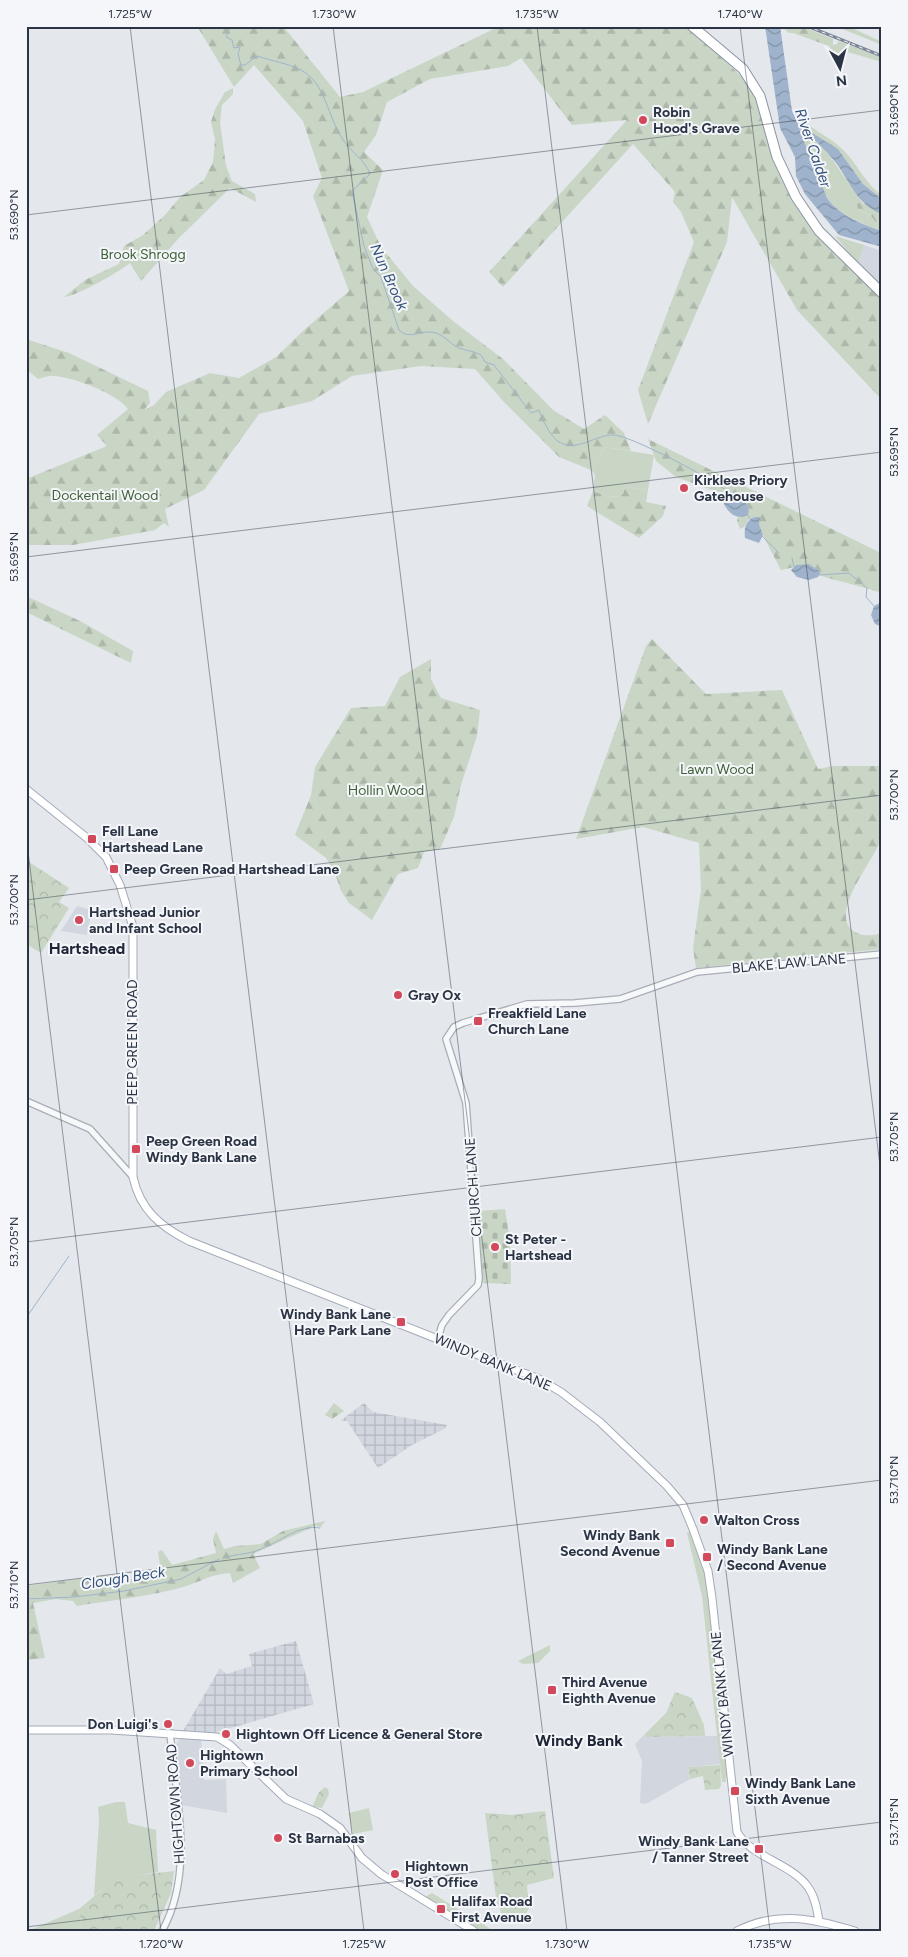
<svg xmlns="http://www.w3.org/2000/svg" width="908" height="1957" font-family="Figtree,sans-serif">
  <defs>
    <pattern id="industrial-grid" width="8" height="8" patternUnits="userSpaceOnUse" patternTransform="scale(1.25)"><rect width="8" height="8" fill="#d2d6de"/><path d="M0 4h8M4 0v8" fill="none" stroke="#b4b8c0"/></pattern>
    <pattern id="forest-firs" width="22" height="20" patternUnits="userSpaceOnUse" patternTransform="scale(1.25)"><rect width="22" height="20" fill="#c9d6c5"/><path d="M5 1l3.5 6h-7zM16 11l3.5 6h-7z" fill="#adb8ab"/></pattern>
    <pattern id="cemetery-stones" width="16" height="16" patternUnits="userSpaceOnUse" patternTransform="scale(1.25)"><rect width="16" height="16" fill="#c9d6c5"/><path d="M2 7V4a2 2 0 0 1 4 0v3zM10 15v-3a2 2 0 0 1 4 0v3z" fill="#adb8ab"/></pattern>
    <pattern id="park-crowns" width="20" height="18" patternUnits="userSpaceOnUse" patternTransform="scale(1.25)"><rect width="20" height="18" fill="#c9d6c5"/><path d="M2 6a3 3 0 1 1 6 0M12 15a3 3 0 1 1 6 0" fill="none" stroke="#adb8ab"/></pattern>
    <pattern id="water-waves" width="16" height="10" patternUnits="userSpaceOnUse" patternTransform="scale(1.25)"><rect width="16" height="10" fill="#9fb4cc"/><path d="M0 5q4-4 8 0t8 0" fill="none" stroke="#8293a7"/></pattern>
  </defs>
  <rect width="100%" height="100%" fill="#e4e7ec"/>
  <path fill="#d2d6de" d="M864,245l18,6v38l-24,-25z
    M77,906l15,4 -5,25 -26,-4z
    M644,1735l3,2 71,-1 3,28 -33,3 2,12 -44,25 -6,-1 2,-42 -7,-17z
    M181,1738l20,1 3,41 22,-1 1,34 -46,-8 -5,-61z"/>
  <path fill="url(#industrial-grid)" d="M364,1403l9,9 74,13 -3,4 -32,16 -34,23 -31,-47h-7z
    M296,1641l18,63 -101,29 -30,-2 37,-63 6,6 26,-8 -3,-12z"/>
  <path fill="#c9d6c5" d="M835,26h13l34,16v3z
    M838,41l44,16v5l-38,-11 -2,5 -7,-1 -6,-9 8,-2z
    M799,116c12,14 30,20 42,32 16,14 23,35 41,47v4l-19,-15 -25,-35 -40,-25 -4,-7z
    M799,129l26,20 38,55h-6l1,6c13,6 16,5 19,19 -22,-8 -45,-18 -55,-40 -4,-11 -7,-22 -12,-33 -3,-8 -12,-19 -11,-27z
    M835,236l29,9 -6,19z
    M605,447l49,8 -6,35 -23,-3 -2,7c-11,6 -19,1 -30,-3l2,-16 -4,-5z
    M693,1529l15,42 23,205 -5,1v5h-4l-20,-186 -15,-63z
    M550,1645v6l-12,12 -15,1 -5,-3z
    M116,1802h9l3,21 28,7 2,42c-27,4 -43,6 -64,24l5,-75 -1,-14z
    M369,1808l4,22 -20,4 -4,-21z
    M432,1893l57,35v3h-9l-22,-14 -3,1 -30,-21z
    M79,1909l3,22h-54z"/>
  <path fill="url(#forest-firs)" d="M197,26h86l57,71 23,-5 137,-66h184l35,29 24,23 17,28 40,102 82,88v104l-85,-90 -65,-113 -5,45 -79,182 -10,-34 56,-148 -13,-30 -8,-10 2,-10 -42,-48 -130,143 -14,-15 138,-152 -55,5 -51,-67 -13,8 -78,13 -43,23 -11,33 -12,17 19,18 -16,47 14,30 32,39 40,35 50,38 50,51 31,19 21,-14 19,18 7,18 -26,-4 -14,23 -32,-13 -55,-55 -29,-33 -54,-3 -69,10 -40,25 -53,13 -55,76 -39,19 4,18 -5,-4 -9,7 -82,15h-47v-66l81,-33 -10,-11 31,-26c-12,-16 -55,-32 -75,-33 -5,-1 -9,2 -15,3l-12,-10v-30l43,14 79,38 2,12 -6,7 10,-5 12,-13 44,-19 29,5 37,-21 28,-27 45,-39 -36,-95 9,-18 -19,-57 -49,-56 -20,22z
    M781,26h20l32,13v6l-4,1 -36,-13h-4z
    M233,88v6l-11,11 -2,17 6,44 6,15 23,13 1,8 -26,-14 -52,51 -37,42 -11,-18c-13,10 -51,32 -66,34l21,-17 34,-16 5,-18 19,-11 23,-21 14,-17 24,-17 9,-18 2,-23 -4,-17 4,-13 10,-17z
    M861,202l21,12v17l-5,-2c-3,-14 -6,-13 -19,-19l-1,-6z
    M648,439l233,114 1,34 -4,5c-19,-7 -39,-10 -59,-17l2,-3 -12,-8 -28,6c-8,-16 -17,-30 -22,-46l-10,-5 -5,8 -4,2 -3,-8 1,-4 7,-1 4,-8 -10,-15 -22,-1 -41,-15 -20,-16z
    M625,487l23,3 -2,12 20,4 -3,10 -24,22 -52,-32 6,-15c11,4 19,9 30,3z
    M26,596l54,25 53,30 -2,12 -105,-51z
    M652,639l54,55 76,-4 36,79 15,-3h49c0,15 3,62 -1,73 -7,22 -51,71 -29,91 8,7 20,6 30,3v16l-186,19 -3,-20 8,-58 -2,-47 -56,-16 -67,12 70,-193z
    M431,659v20l10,19 39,12 -3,26 -16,49 -7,32 -14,32 -16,3 -6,16 -20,6 -26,46 -23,-17 -8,-12 -6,-18 -9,-15 -31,-23 16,-40 4,-28 36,-59 34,-2 15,-29z
    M325,1521l-4,6 -6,-1 -62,28 7,14 -27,15 -3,-10c-20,1 -29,9 -47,14 -35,10 -71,13 -106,19l-4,-5 -17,-2 -23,4 12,55 -19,2v-74l82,-11h9l10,5 24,-7 9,-7 -2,-14 4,-2 10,15 44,-12 -3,-14 3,-8 8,18 11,-3 26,-2 22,-13z"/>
  <path fill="url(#cemetery-stones)" d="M505,1209l5,31 1,44 -29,-1 -4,-72z
    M334,1403l10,8 -12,8 -7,-4z"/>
  <path fill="url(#park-crowns)" d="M26,860l43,28 -10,14 10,6 -28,45 -15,-9z
    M675,1692l17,6 12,27 1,11 -58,1 -3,-2 22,-22z
    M720,1765l1,20 -2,4 -14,1 -2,-14 -13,3 -2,-12z
    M325,1787l3,2 1,5 -7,14 -10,-1 7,-15z
    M545,1811l9,67 -27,7 2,23 -5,10h-23l-1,-12 -3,-1 -12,-92 27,2z
    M174,1871l-3,22 -17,38h-72l-3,-22 30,-25 21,-8z"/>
  <path fill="url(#water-waves)" d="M765,26h15l12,85 6,13 40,25 25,35 19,15v15c-25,-9 -32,-32 -46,-51 -11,-14 -22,-25 -37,-34l28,69c12,17 34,26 55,33v16l-43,-12 -34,-41 -9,-18 -1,-19 -15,-29z
    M727,491l12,2 10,15 -1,7c-11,5 -19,-1 -24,-11z
    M755,517h5l-1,7 4,11 -4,8 -14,-5c-1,-10 0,-17 10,-21z
    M809,564l12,8 -3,5 -9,3 -12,-3 -6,-7 5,-5z
    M882,602v25l-7,-3 -4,-9 3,-9z"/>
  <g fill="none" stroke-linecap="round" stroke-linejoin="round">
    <path stroke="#9fb4cc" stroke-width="1" d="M231,26l-5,11 6,3 2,8 6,-1 -2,7 3,11h4l12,-9c15,5 30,7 44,14 24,12 27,47 41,68 8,14 23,21 28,36l-18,17 12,55 9,23 8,8 18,53c9,9 18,2 29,2 14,-1 20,11 31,16 8,3 15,3 22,7l4,7 9,3 37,48 8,-3c3,9 11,26 20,32 18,11 37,-8 55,-7 18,1 98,44 113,56
      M748,515l2,4
      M762,536l17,17
      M792,558l2,9
      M819,575l30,-2 18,15 -1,9 8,9
      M26,1318l43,-62
      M226,1557c12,-3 24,-3 35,-8 19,-7 38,-25 59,-21
      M26,1599l48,-2 50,-6 57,-12 38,-20"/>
    <g stroke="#a9aeb7" stroke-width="8">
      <path id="minor" d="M26,1101l64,28 43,48
        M438,1338l4,-13 7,-10 29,-30 1,-7 -13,-175 -20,-64 8,-12 9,-4 64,-19 48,-1 45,-4 77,-27 185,-18
        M162,1931c33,-58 14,-135 8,-198"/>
    </g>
    <g stroke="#a3abb8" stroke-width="9">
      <path id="major" d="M26,789l61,49 19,19 14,28 13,42v250c7,33 28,50 56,64l350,138 22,13 39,30 67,64 16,19 10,24 15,42 4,27 25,234c15,26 54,31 71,55 7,10 9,22 11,34
        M26,1730h85l106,7 13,8 56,54 34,15 20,14 22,30 19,16 93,57
        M737,1931c42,-21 75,-12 118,0"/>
    </g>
    <g stroke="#8b94a3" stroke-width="11">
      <path id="highway" d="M692,26l51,43 17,27 17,61 19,40 23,34 63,62"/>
    </g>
    <use href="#minor" stroke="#f7f8fa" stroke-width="5.5"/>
    <use href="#major" stroke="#fff" stroke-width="7"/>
    <use href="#highway" stroke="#fff" stroke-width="9"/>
    <g stroke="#7d8696" stroke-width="3">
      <path id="rail" d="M807,26l75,30"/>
    </g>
    <use href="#rail" stroke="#f4f6f9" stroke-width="1" stroke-dasharray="4" stroke-linecap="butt"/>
  </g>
  <path fill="none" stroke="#2b3445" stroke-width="1" stroke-opacity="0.45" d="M130,26l234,1905M333,26l234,1905M537,26l233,1905M740,26l142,1156M26,215l856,-105M26,557l856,-105M26,835l135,1096M26,900l856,-105M26,1242l856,-105M26,1585l856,-105M26,1927l856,-105"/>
  <g fill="#d1495b" stroke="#f4f6f9" stroke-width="2">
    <circle cx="643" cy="120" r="5"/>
    <circle cx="684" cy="488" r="5"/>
    <rect x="87" y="834" width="10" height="10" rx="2.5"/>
    <rect x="109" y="864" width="10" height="10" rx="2.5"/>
    <circle cx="79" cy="920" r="5"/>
    <circle cx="398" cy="995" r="5"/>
    <rect x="473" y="1016" width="10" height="10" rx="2.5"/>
    <rect x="131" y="1144" width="10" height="10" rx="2.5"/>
    <circle cx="495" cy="1247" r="5"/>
    <rect x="396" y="1317" width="10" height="10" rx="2.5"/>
    <circle cx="704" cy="1520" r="5"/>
    <rect x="665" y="1538" width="10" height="10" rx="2.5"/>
    <rect x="702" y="1552" width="10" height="10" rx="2.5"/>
    <rect x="547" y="1685" width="10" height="10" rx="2.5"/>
    <circle cx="168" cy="1724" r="5"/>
    <circle cx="226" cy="1734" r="5"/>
    <circle cx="190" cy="1763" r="5"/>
    <rect x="730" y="1786" width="10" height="10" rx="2.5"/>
    <circle cx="278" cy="1838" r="5"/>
    <rect x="754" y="1844" width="10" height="10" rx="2.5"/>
    <circle cx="395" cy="1874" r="5"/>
    <rect x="436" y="1904" width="10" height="10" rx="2.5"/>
  </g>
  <g text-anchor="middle" stroke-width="4" stroke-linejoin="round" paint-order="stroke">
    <g font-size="14" font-weight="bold" fill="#2b3445" stroke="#f4f6f9" text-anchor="start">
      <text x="653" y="117">Robin<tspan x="653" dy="16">Hood's Grave</tspan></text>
      <text x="694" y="485">Kirklees Priory<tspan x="694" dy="16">Gatehouse</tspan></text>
      <text x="102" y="836">Fell Lane<tspan x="102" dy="16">Hartshead Lane</tspan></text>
      <text x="124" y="874">Peep Green Road Hartshead Lane</text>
      <text x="89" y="917">Hartshead Junior<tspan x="89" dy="16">and Infant School</tspan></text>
      <text x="408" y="1000">Gray Ox</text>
      <text x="488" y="1018">Freakfield Lane<tspan x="488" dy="16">Church Lane</tspan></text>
      <text x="146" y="1146">Peep Green Road<tspan x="146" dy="16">Windy Bank Lane</tspan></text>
      <text x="505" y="1244">St Peter -<tspan x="505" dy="16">Hartshead</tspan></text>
      <text x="391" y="1319" text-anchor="end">Windy Bank Lane<tspan x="391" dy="16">Hare Park Lane</tspan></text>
      <text x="714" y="1525">Walton Cross</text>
      <text x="660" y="1540" text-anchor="end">Windy Bank<tspan x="660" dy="16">Second Avenue</tspan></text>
      <text x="717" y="1554">Windy Bank Lane<tspan x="717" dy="16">/ Second Avenue</tspan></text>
      <text x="562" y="1687">Third Avenue<tspan x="562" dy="16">Eighth Avenue</tspan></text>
      <text x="158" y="1729" text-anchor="end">Don Luigi's</text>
      <text x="236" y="1739">Hightown Off Licence &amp; General Store</text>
      <text x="200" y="1760">Hightown<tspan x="200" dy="16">Primary School</tspan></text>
      <text x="745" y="1788">Windy Bank Lane<tspan x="745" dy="16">Sixth Avenue</tspan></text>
      <text x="288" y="1843">St Barnabas</text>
      <text x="749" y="1846" text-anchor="end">Windy Bank Lane<tspan x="749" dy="16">/ Tanner Street</tspan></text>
      <text x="405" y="1871">Hightown<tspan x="405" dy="16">Post Office</tspan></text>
      <text x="451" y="1906">Halifax Road<tspan x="451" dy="16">First Avenue</tspan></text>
    </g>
    <g font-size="14" fill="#3f6138" stroke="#f4f6f9">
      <text x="143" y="259">Brook Shrogg</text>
      <text x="105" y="500">Dockentail Wood</text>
      <text x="717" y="774">Lawn Wood</text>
      <text x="386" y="795">Hollin Wood</text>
    </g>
    <g font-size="14" fill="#2b3445" stroke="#f4f6f9">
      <text transform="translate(789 963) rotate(-5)" y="5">BLAKE LAW LANE</text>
      <text transform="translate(132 1042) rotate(-90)" y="5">PEEP GREEN ROAD</text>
      <text transform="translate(473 1187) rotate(-94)" y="5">CHURCH LANE</text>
      <text transform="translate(493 1362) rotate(23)" y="5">WINDY BANK LANE</text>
      <text transform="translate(722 1694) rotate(-96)" y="5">WINDY BANK LANE</text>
      <text transform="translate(175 1804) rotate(-94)" y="5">HIGHTOWN ROAD</text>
    </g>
    <g font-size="15" font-style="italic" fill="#34527a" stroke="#f4f6f9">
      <text transform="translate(813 148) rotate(71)" y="5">River Calder</text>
      <text transform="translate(389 277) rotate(66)" y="5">Nun Brook</text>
      <text transform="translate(123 1578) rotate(-9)" y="5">Clough Beck</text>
    </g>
    <g font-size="16" font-weight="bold" fill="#1d2536" stroke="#f4f6f9">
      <text x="87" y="954">Hartshead</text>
      <text x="579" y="1746">Windy Bank</text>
    </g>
  </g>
  <rect width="908" height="1957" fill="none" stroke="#f4f6f9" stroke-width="55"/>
  <g transform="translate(840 68) rotate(173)" stroke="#f4f6f9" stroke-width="4" paint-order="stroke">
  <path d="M0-4L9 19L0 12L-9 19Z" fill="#2b3445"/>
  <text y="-8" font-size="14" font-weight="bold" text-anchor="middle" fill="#2b3445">N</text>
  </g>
  <rect x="28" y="28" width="852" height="1902" fill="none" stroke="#2b3445" stroke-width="2"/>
  <g font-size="12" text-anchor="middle" fill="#2b3445">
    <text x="130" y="18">1.725°W</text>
    <text x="334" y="18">1.730°W</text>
    <text x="537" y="18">1.735°W</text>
    <text x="740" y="18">1.740°W</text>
    <text transform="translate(894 110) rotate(-90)" y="4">53.690°N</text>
    <text transform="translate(14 215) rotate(-90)" y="4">53.690°N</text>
    <text transform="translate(894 452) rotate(-90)" y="4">53.695°N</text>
    <text transform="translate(14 557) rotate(-90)" y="4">53.695°N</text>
    <text transform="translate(894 795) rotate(-90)" y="4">53.700°N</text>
    <text transform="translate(14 900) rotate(-90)" y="4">53.700°N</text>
    <text transform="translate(894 1137) rotate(-90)" y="4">53.705°N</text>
    <text transform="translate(14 1242) rotate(-90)" y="4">53.705°N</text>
    <text transform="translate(894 1480) rotate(-90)" y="4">53.710°N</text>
    <text transform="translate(14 1585) rotate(-90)" y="4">53.710°N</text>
    <text transform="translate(894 1822) rotate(-90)" y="4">53.715°N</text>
    <text x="161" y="1948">1.720°W</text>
    <text x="364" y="1948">1.725°W</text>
    <text x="567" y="1948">1.730°W</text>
    <text x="770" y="1948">1.735°W</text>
  </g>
</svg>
